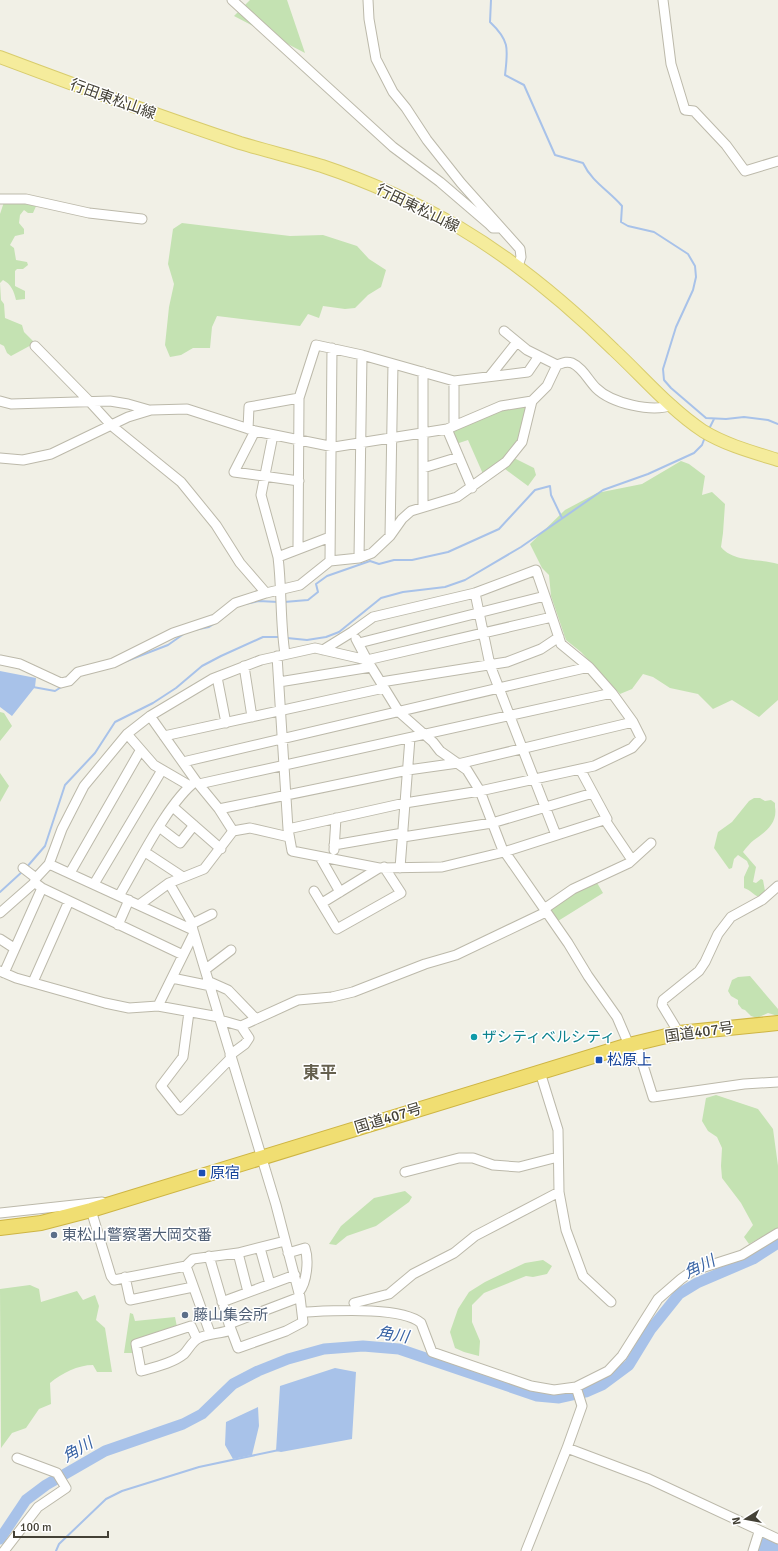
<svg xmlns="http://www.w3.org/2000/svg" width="778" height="1551" font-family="Signika,'Noto Sans JP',sans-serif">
  <rect width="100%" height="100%" fill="#f1f0e6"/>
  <path fill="#c4e2b2" d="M250,0h37l18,53 -71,-37z
    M4,202l33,2 -4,9h-5l-4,-3 -4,5 -1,8 5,6v5l-9,2 -5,9 4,3 2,12 11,2 1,3 -5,4h-6l-2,2v15l10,5v8l-9,1c-2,-9 -5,-16 -13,-20l-3,3 1,17 3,4 1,14 17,7 2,7 11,11 -24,13 -4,-3 -3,-7 -4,-2v-130z
    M182,223l108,13 33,-1 34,11 12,13 17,11 -5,17 -13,8 -13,13 -10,1 -22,-3 -4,12 -11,-4 -8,12 -83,-10 -5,11 -2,21h-17l-12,7 -11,2 -5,-12 4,-38 5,-23 -6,-20 5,-35z
    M528,405c-4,18 -8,40 -22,54 -6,6 -16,11 -23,15l-15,-34 -12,4 -5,-13 49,-22z
    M514,458l20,10 2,7 -8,11 -23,-17z
    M681,461l8,3 16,12 -3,19 10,-3 13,12 -2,29 -2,14c13,16 38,11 57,17v136l-19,17 -27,-17 -19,9 -15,-15 -28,-6 -17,-11 -10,-3 -11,15 -12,5 -39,-42 -15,-12 -15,-44 -2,-21 -7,-7 -12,-24 35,-34 32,-17 45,-9z
    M0,712l4,1 8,13 -12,15z
    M0,773l9,13 -9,16z
    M754,798h6l5,3 6,-1 4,3v4c3,17 -11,26 -21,33 -4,3 -8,8 -11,12l13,15 -3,15 3,1 5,-4 2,1 2,11 -6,6c-6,-2 -8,-7 -15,-9v-11l5,-11 -2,-5 -9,-6 -4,4 -2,9 -3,1 -15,-21 4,-16 14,-10 17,-21z
    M596,881l7,12 -45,28 -9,-11 26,-18z
    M750,976l28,33v7l-10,-3 -11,5 -6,-2 -6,-6 -3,-1 -4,-5v-4l-7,-4 -3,-5 4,-11 6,-3z
    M716,1095l42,14 15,20 5,37v62l-29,16 -5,-7 9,-12 -12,-22 -19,-25 -1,-12 1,-18 -5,-11 -9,-6 -6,-10 4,-23z
    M405,1191l7,6 -3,5 -33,24 -29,10 -11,9 -7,-1 12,-18 33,-28z
    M543,1260l9,6 -5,8 -14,3 -7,-1 -42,17 -12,12v17l8,19 -1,15 -15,-4 -9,-4 -5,-16 8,-23 11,-17 16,-10 40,-19z
    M30,1285l9,4 2,13 36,-11 6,9 12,-5 4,11 -3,14 9,8 7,44h-15l-4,-7c-15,0 -31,8 -43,18l1,21 -12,5 -13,19 -14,5 -11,15 -1,-159z
    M130,1313l3,1 2,7 40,-4 2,10 -43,15v11h-10z"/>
  <path fill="#a8c2e9" d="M0,671l36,7 -1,9 -23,29 -12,-9z
    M335,1368l21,4 -4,67 -71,13 -5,-1 4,-65z
    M258,1407l1,19 -7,29 -19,4 -8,-14 1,-23z
    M765,1537l13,5v9h-21l3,-11z"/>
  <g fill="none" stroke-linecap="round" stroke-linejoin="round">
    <path stroke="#a8c2e9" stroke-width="2" d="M491,0l-1,22c20,19 18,27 15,53l19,10 31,70 28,8c9,19 25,27 39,43l-1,16 7,4 26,6 34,22 7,12 1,11 -3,13 -17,37 -13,42 1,11 7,8 35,30 20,1 18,-2 24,3 10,4
      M709,429l5,-10
      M284,602l24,-2 10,-8 -2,-8 11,-8 43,-15 9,3 15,-4h18l36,-8 51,-23 36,-39 15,-4 1,9 11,23
      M245,604l14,-3 19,1
      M194,630l15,-3 14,-9
      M287,638l20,2 19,-3 13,-5 42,-34 22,-6 42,-5 20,-7 56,-33 82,-57 45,-16 46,-21 8,-8 3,-8
      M124,662l44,-17 17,-12
      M33,687l22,4 8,-5
      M26,868l19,-22 20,-61 30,-32 20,-31 38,-19 23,-15 26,-22 19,-10 42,-19h17
      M0,892l23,-21
      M56,1551l3,-7 47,-45 16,-8 77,-24 80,-17"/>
    <path stroke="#a8c2e9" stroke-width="11" d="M0,1539l26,-39 20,-15 59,-34 78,-27 19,-10 31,-30 25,-13 30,-12 36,-10 39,-3 36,3 138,47 22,2 27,-6 16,-7 27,-20 22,-36 28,-35 18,-11 56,-24 25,-16"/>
    <g stroke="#bcb9aa" stroke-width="11">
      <path id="minor" d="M232,0l161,147 47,35 49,42 4,4h8
        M368,0l1,19 7,40 17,33 13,16 21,32 34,43 59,66 1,8 -3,9
        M663,0l8,64 14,46 9,1 32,34 19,26 33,-10
        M0,199h26l63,14 53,6
        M504,331l23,19 30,15
        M35,346l55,56 22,24 69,56 35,43 24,38 26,30
        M332,348l-2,213 29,-3 13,-5 18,-17 12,-17 9,-8 46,-14 49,-35 16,-20 10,-41 15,-15 10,-21c6,-2 9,-4 15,-2 11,5 16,17 24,25 15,15 56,25 76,17
        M490,376l27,-34
        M0,401l11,3 99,-3 18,3 21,6
        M454,426v-45
        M248,429l1,-22 50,-9
        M447,429l25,59
        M255,431l-21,41 65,9
        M273,435l-12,60 17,62
        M0,458l23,2 28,-6 77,-37 23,-7 36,-1 68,22 79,16 113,-18 54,-23 31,-5
        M423,468l36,-11
        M423,506v-134
        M390,536l3,-172
        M298,549l1,-151 17,-53 46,10 92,26 74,-9 11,-16
        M359,558l3,-203
        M475,593l15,72 66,170
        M356,639l11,21 185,-43
        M323,650l29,-18 21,-15 102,-24 61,-23 9,26
        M285,654c-5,-32 -3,-65 -7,-97l52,-20
        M277,656l11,173 4,22 87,17 63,-1 62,-15 103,-33 -27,-50
        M0,660l20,4 41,19 8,-2 9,-9 35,-9 60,-30 42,-14 20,-16 31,-10 34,-8 30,-24
        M244,666l8,51
        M217,677l9,46
        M279,682l92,-15
        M381,682l126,-20 34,-13 18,-12
        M150,716l46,65 23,28 14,22
        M127,734l27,31 36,21
        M164,736l220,-48
        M183,762l406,-95
        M458,764l175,-42
        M199,784l413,-91
        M173,807l48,42
        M219,809l189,-39 50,-7
        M605,820l27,40
        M159,827l21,16 14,-18
        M288,829l117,-26 75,-12 114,-25 38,-18 9,-10 -8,-16 -21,-29 -23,-26 -28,-23 -16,-48 -186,47
        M403,837l89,-14 101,-30
        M334,845l69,-12
        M334,850l2,-32
        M145,852l38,25
        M320,857l20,35
        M49,864l144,66 83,275 24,92 3,25 -17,9 -48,17 -9,-24 -20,-68
        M23,868l13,10
        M400,868l10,-130
        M70,873l70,-122
        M169,883l22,38 2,9
        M94,884l68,-114
        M42,888l141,67
        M314,891l23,38 64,-36 -17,-26
        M119,896c19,-32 49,-94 77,-115
        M322,903l57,-35
        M139,905l30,-22 35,-14 29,-38 17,-3 39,9
        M544,909l29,-20 56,-26 22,-20
        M0,913l34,-30 2,-5 13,-14 13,-35 22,-43 43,-52 23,-18 62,-37 49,-19 54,-12 52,12 32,52 34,30 7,9 27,19 13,21 22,57 66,95 20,33 29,41 12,28
        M192,924l20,-10
        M118,925l11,-25
        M0,939l14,9
        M206,969l25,-19
        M0,971l16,7 89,25 24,5 29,-2 61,11
        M4,973l38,-85 -4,-3
        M172,978l39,8
        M33,982l36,-81
        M210,982l18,8 28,29
        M158,1006l36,-73
        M189,1012l-6,45 -22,29 19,24 51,-52
        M220,1020l21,6 57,-26 34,-3 21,-5 72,-28 31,-9 90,-43
        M679,1033l-17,-28 1,-5 36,-29 6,-9 13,-28 13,-17 31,-17 16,-14
        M636,1043l17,54 91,-13 34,-2
        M230,1055l15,-11 4,-6 -8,-12
        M540,1072l18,58 1,62 7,38 17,46 28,26
        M405,1172l54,-14h14l20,7 26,2 39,-10
        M91,1210l20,66 3,4 72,-14 7,-7 45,-6 47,-12
        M0,1213l102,-11
        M260,1248l10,36
        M238,1253l10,39
        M288,1253l17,-5c4,12 2,34 -6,44
        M186,1266l24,67
        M125,1277l5,23 63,-13
        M222,1302l73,-27
        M354,1303l35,-9 24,-20 41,-21 21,-17 84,-44
        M303,1312c27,-1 98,-6 118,11l11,29 99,34 23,4 22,-3 32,-16 14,-15 36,-57 23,-20 11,-8 50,-16 36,-22
        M229,1324l71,-27
        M197,1339l-6,-13 -55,18 5,27c14,-4 32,-8 43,-17 5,-5 8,-13 15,-16 10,-5 21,-4 32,-8
        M567,1448l82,31 129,60
        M4,1551l34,-44 28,-19 -9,-15 -40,-15
        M526,1551l41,-103 15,-42 -6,-19
        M753,1551l6,-19"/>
    </g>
    <g stroke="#d8cc6d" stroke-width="14">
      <path id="major" d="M0,57c80,30 159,59 240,86 27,8 55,15 82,23 48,16 94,37 138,62 57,34 107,76 154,122 29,27 56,59 89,81 23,14 49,21 75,29"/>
    </g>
    <g stroke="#ceb543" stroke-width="16">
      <path id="highway" d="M0,1228l41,-5 50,-13 538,-165 50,-12 99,-10"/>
    </g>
    <use href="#minor" stroke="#fff" stroke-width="9"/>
    <use href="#major" stroke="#f5ec9c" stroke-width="12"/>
    <use href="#highway" stroke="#f0de72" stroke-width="14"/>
  </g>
  <circle fill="#0f9aa8" stroke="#fff" stroke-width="1.5" cx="474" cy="1037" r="4"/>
  <g fill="#1a4fb4" stroke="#fff" stroke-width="1.5">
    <rect x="595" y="1056" width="8" height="8" rx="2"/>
    <rect x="198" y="1169" width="8" height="8" rx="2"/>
  </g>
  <g fill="#5c6f8a" stroke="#fff" stroke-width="1.5">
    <circle cx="54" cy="1235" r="4"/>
    <circle cx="185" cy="1315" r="4"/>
  </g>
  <g text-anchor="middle" stroke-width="3" stroke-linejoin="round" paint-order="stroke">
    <g font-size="15" fill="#444136" stroke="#fff">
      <text transform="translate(113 99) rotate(20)" y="5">行田東松山線</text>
      <text transform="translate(418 208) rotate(26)" y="5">行田東松山線</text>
      <text transform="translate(699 1032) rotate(-8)" y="5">国道407号</text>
      <text transform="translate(388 1118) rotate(-17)" y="5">国道407号</text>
    </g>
    <g font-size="15" fill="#0d838f" stroke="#fff" text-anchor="start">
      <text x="482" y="1042">ザシティベルシティ</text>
    </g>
    <g font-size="15" fill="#164399" stroke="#fff" text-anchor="start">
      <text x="607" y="1065">松原上</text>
      <text x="210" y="1178">原宿</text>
    </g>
    <g font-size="15" fill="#4e5e75" stroke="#fff" text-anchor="start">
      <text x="62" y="1240">東松山警察署大岡交番</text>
      <text x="193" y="1320">藤山集会所</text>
    </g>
    <g font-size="16" font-style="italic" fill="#3964a5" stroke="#fff">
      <text transform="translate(699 1266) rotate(-26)" y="6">角川</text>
      <text transform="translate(393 1334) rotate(9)" y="6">角川</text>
      <text transform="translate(77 1449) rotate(-30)" y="6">角川</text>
    </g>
    <g font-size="17" font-weight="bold" fill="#65604e" stroke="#fff">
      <text x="320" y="1078">東平</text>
    </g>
  </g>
  <g transform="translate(746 1519) rotate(259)" stroke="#ffffff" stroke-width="3" paint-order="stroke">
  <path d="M0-3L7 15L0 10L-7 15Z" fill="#444136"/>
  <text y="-6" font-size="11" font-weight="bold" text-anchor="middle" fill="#444136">N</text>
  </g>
  <path d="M14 1531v6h94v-6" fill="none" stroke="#444136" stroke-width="2"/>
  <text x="20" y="1531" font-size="12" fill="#444136" stroke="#ffffff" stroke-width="3" paint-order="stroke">100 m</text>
</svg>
